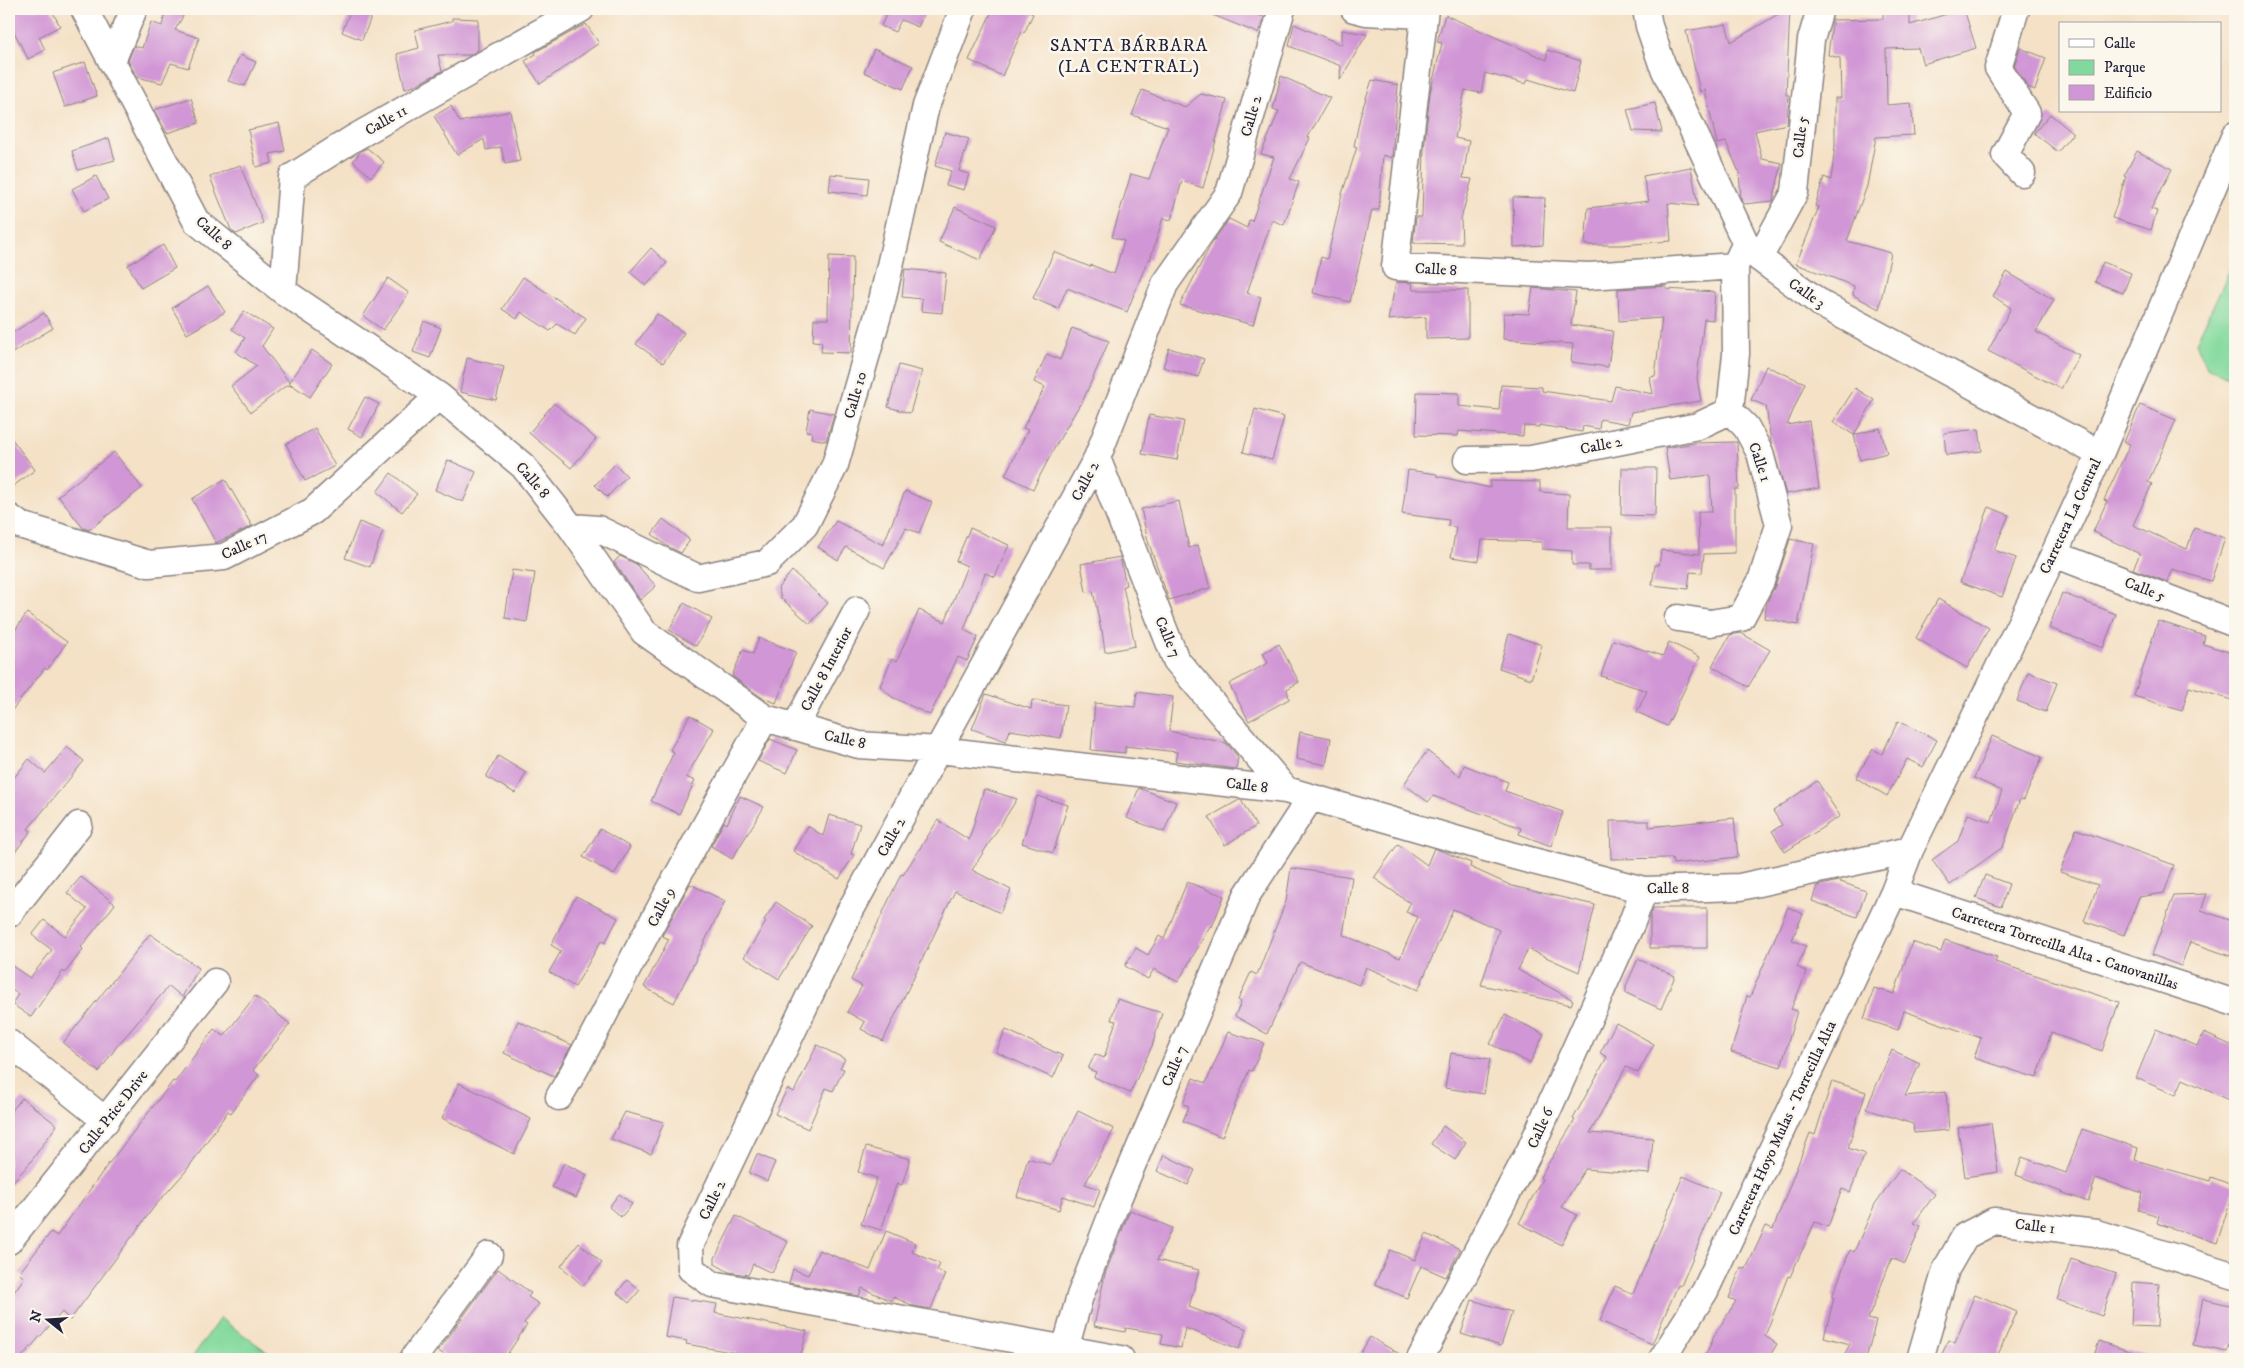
<svg xmlns="http://www.w3.org/2000/svg" width="2244" height="1368" font-family="'IM FELL DW Pica',serif">
  <rect width="100%" height="100%" fill="#fbf7ec"/>
  <filter id="ink" filterUnits="userSpaceOnUse"><feTurbulence type="fractalNoise" baseFrequency=".02" numOctaves="2"/><feDisplacementMap in="SourceGraphic" scale="10" xChannelSelector="R" yChannelSelector="G"/><feConvolveMatrix kernelMatrix="1 2 1 2 8 2 1 2 1" color-interpolation-filters="sRGB"/></filter>
  <filter id="wash" filterUnits="userSpaceOnUse"><feTurbulence type="fractalNoise" baseFrequency=".0096" numOctaves="4" result="noise"/><feDisplacementMap in="SourceGraphic" scale="20" xChannelSelector="R" yChannelSelector="G"/><feGaussianBlur stdDeviation="1.12" result="paint"/><feColorMatrix in="noise" values="0 0 0 0 0 0 0 0 0 0 0 0 0 0 0 0 0 1.4 0 .05"/><feComposite in="paint" operator="in"/></filter>
  <g filter="url(#wash)">
    <rect width="100%" height="100%" fill="#f4e1c6"/>
    <path fill="#82d99d" stroke="#527e6c" d="M2235,259v121l-28,-12 -11,-26z
      M220,1318l57,41h-86z"/>
    <g id="blocks">
      <path fill="#d196d5" d="M9,9h42l9,17 -21,11 6,13 -17,9 -19,-37z
        M166,9h21l-12,21 24,8 -11,30 -17,-5 -9,20 -25,-6 -9,-16 6,-15 8,2 9,-26 11,4z
        M351,9h13l9,3 -11,28 -20,-8z
        M877,9h49l-8,18 -17,-7 -6,12 -14,-6 6,-13z
        M993,9h30l10,5 -9,19 -2,-2 -20,45 -33,-16z
        M1206,9h30l28,8 -6,16 -53,-21z
        M1787,9h3l-4,86h3l-2,29 -32,7 7,28 20,4 -9,38 -29,3 -3,-6 -2,-26 -13,-30 -9,2 -12,-54 -5,2 -14,-61 40,-7 5,18z
        M1964,9l12,39 -53,16 -5,-16 -32,1 1,56 24,-2 3,32 -38,2 -9,49 -20,55 44,12 -12,56 -26,-14 1,-9 -58,-22 23,-57 -4,-1 9,-29 7,3 4,-34v-48h6l-1,-40 -12,-3 4,-32v-3l51,-1v-8h27v14z
        M1445,15l102,45v-10l34,11 -8,32 -45,-14 -2,5 -41,-11 -4,20 -16,-3 -10,48 14,3 -6,37 9,1 -11,40 1,25 -49,-1 3,-26h6l2,-67 6,-57 12,-50 -5,-1z
        M452,18l26,1v31l-8,5h-32l4,16 -28,15 -9,3 -8,-35 22,-6 -4,-18 37,-9z
        M586,24l13,19 -59,41 -15,-23 11,-7 -1,-2z
        M1294,24l48,21v-15l25,4 -27,46 1,-14 -52,-20z
        M2020,48l26,10 -11,32 -7,-3 -14,-21z
        M874,49l39,17 -10,23 -39,-17z
        M240,55l16,7 -11,24 -17,-5z
        M85,62l12,34 -32,11 -12,-34z
        M1281,76l49,22 -22,39 2,1 -20,41 9,3 -15,43 -12,-5 -25,73 14,4 -8,28 -73,-20 30,-59 19,-27 18,9 2,-8 3,1 22,-64 -13,-3 18,-43 -6,-2z
        M1372,80l26,5 -6,73 -9,-3 -4,55h-7l-22,92 -37,-9 8,-36 6,2 15,-65 15,-47 -3,-1 7,-33z
        M1142,90l43,17 16,-13 26,6 -24,88 -21,-7 -11,39 -8,-2 -13,42 -2,-1 -21,53 -60,-24 -9,21 -25,-11 21,-46 36,15 1,-2 23,9 10,-33 -12,-4 19,-63 18,5 19,-52 -36,-12z
        M191,98l8,25 -32,10 -13,-23z
        M1655,103l7,29 -29,-1 -6,-22z
        M451,106l9,16 50,-11 10,50 -15,3 -4,-17 -15,3 -2,-11 -27,16 -23,-39z
        M2050,114l23,19 -15,19 -24,-19z
        M279,123l6,28 -15,3 2,9 -16,4 -8,-37z
        M945,132l24,7 -10,32 10,3 -5,16 -18,-5 5,-14 -16,-5z
        M109,138l6,22 -37,10 -6,-19z
        M367,148l17,14 -13,15 -18,-16 8,-10z
        M2137,151l35,18 -21,40 6,2 -6,19 -39,-12 14,-41 -2,-1z
        M240,165l23,58 -27,11 -5,-4 -21,-53z
        M1691,167l7,39 -30,-3 3,38 -49,4h-37l3,-37 61,-7 -6,-25z
        M831,174l38,4 -2,17 -38,-4z
        M96,176l12,23 -24,12 -12,-22z
        M1513,197l32,1 -2,47 -29,2z
        M955,207l41,19 -16,34 -41,-18z
        M163,245l12,23 -34,20 -13,-23z
        M651,248l16,15 -21,23 -16,-14z
        M829,256l24,1 -2,96 -30,-1 1,-10 -9,-1 1,-22h14z
        M2103,262l28,11 -8,20 -28,-11z
        M905,269l41,4 -4,40 -21,-2 1,-12 -20,-2z
        M2007,272l47,28 -18,32 43,23 -18,34 -73,-38 23,-43 -18,-12z
        M523,277l63,41 -11,17 -18,-11 -7,7 -29,-19 -4,7 -15,-10z
        M388,278l21,15 -26,37 -20,-14z
        M1396,282l16,1 1,7h55v48l-42,1v-22l-38,3z
        M208,286l17,26 -38,22 -15,-26z
        M1666,286v3l49,3 -2,28 -9,-1 -7,59 4,23 -70,11 -3,12 -28,-5 -1,10 -16,-3 -1,6 -43,-7v2l-15,-1 -1,10 -64,-5 -1,5 -42,-1 1,-43 42,1v13l40,4 2,-25 41,2v4l69,10 4,-15 38,8 -3,-17 5,-1 7,-58 -43,3 -1,-32z
        M1533,288l43,4 -5,33 42,6 -5,36 -37,-5 2,-18 -70,-5 1,-26 25,1z
        M244,311l29,18 -11,17 30,40 -5,-1 -36,27 -20,-26 26,-20 -21,-14 9,-14 -13,-9z
        M44,313l9,15 -44,27v-20z
        M657,314l27,19 -21,30 -27,-19z
        M424,321l17,7 -11,30 -17,-6z
        M1072,328l37,13 -28,64 -1,-1 -24,41 -23,44 -28,-14 23,-45 -5,-2 22,-41 -11,-5 13,-28 13,6z
        M1169,348l35,11 -6,18 -35,-10z
        M312,350l20,14 -22,33 -21,-14z
        M467,358l37,9 -8,33 -36,-8z
        M899,365l23,6 -12,42 -22,-6z
        M1766,366l39,17 -18,42 22,-4 10,67 -33,6 -15,-52 -5,-36 -15,-6z
        M1855,388l19,12 -20,35 -21,-13z
        M365,397l14,7 -17,33 -14,-8z
        M554,403l42,36 -25,29 -42,-35z
        M2140,405l36,15 -28,62 4,2 -19,41 54,24 7,-21 31,10 -14,43 -39,-12 -5,13 -34,-13 7,-15 -47,-22 14,-31 -3,-1 26,-56 -6,-2z
        M810,409l24,5 -8,27 -15,-3 1,-6 -6,-1z
        M1255,409l29,8 -12,43 -29,-8z
        M1149,415l35,6 -7,39 -35,-6z
        M315,428l20,38 -30,15 -19,-37z
        M1880,428l7,25 -27,7 -6,-25z
        M1979,429l3,22 -36,4 -2,-22z
        M9,435l26,35 -26,19z
        M1737,442l2,47h-4v64l-31,1 -2,19 -12,-1 -2,17 -36,-4 3,-20h4l2,-15 38,4 -1,-42h14l-2,-37 -40,5 -5,-32 30,-5z
        M114,452l28,36 -53,42 -6,-2 -25,-32z
        M448,460l28,12 -13,30 -28,-12z
        M615,464l12,12 -20,21 -12,-12z
        M1622,468h34l-1,48 -34,-1z
        M1408,470l29,4v2l53,12v-7l50,1v10l29,2 -1,33h44v43h-23v-5h-17v-14l-30,-2v-7l-60,-2 -3,21 -28,-4 5,-30 -8,-1 1,-6 -47,-6z
        M391,473l26,21 -15,18 -25,-20z
        M225,479l27,47 -36,17 -24,-44z
        M905,491l27,11 -13,31 -13,-5 -22,40 -38,-21 -8,13 -20,-13 18,-26 47,24z
        M1179,501l10,47 9,-3 12,43 -41,12 -21,-59 -7,-32z
        M1989,507l20,8 -15,35 22,8 -14,39 -42,-15z
        M663,519l27,21 -9,13 -14,-7 -15,-12z
        M359,522l24,9 -13,36 -25,-9z
        M970,528l39,17 -14,32 -10,-4 -21,57 14,7 -11,24 -9,-4 -28,58 -38,-18 -12,-11 12,-27 5,2 22,-51 26,12 22,-56 -11,-5z
        M1790,539l24,5 -16,81 -34,-7 3,-16 8,-16z
        M620,556l16,8 20,22 -16,14 -26,-38z
        M1120,557l6,28 -3,1 12,60 -30,6 -3,-22h-1l-8,-39 -7,1 -5,-28z
        M512,570l23,3 -8,49 -22,-4z
        M792,571l36,32 -18,21 -29,-26 -3,-10z
        M2062,593l54,21 -13,34 -54,-20z
        M1938,599l51,29 -22,40 -51,-30z
        M684,603l28,16 -16,27 -27,-16z
        M27,613l40,29 -20,28 -2,-2 -36,46v-75z
        M2158,621l47,15 -2,8 32,10v47l-46,-14 -7,24 -48,-15z
        M1741,633l29,17 -22,37 -36,-21 18,-31z
        M1509,634l33,11 -11,34 -32,-11z
        M759,638l37,14 -20,51 -15,-6 -29,-21 11,-26 10,4z
        M1613,640l50,16 6,-14 31,15 -33,69 -30,-14 10,-21 -46,-15z
        M1279,644l20,38 -12,7 2,10 -40,22 -20,-37 39,-21 -5,-10z
        M2028,672l29,11 -11,29 -29,-11z
        M1137,692l36,5 -4,34 57,12 12,14 -2,12 -61,-8 2,-9 -52,-6v7l-34,-3 4,-47 40,4z
        M986,694l45,15 1,-9 34,5 -5,33 -51,-8 -4,11 -34,-12z
        M690,715l24,14 -28,48 9,4 -16,33 -28,-13 23,-49 -4,-2z
        M1898,721l39,19 -14,27 -16,-8 -20,37 -31,-18 17,-29 9,5z
        M1300,732l31,6 -5,27 -30,-6z
        M1992,736l50,21 -18,43 -4,-1 -17,48 -53,38 -18,-25 26,-19 10,-27 23,8 11,-31 -28,-13z
        M770,739l27,11 -10,23 -29,-12z
        M67,747l17,14 -56,68 3,2 -22,29v-76l20,-25 16,14z
        M1427,751l33,25 4,-11 44,17 -3,9 58,21 -12,34 -32,-12 2,-6 -88,-32 -5,6 -24,-18z
        M498,756l28,17 -11,20 -29,-16z
        M1817,781l23,35 -55,36 -13,-21 10,-6 -9,-14z
        M1139,788l37,14 -12,30 -37,-14z
        M984,789l33,10 -45,71 39,20 -11,23 -45,-22 -72,150 -22,-12 4,-7 -18,-10 15,-26 -11,-6 50,-106 2,1 35,-55 31,20z
        M740,796l24,11 -32,52 -21,-13 13,-24 3,2z
        M1037,796l31,9 -15,48 -31,-10z
        M1239,800h2l15,26 -31,19 -16,-28z
        M829,815l31,9 -9,30 3,1 -15,24 -46,-28 15,-25 15,10z
        M1734,818l4,39 -65,7 -1,-6 -61,1 -1,-38h39v6z
        M600,829l30,18 -16,28 -31,-18z
        M2076,829l98,36 -10,28 -25,4 -15,38 -40,-14 14,-36 -38,-13z
        M1398,844l29,21 7,-17 37,15 -1,4 42,19 83,19 -16,67 -51,-23 -10,21 55,30 -2,5 -90,-20 18,-55 -46,-21 -35,81 -52,-23 -7,18 -59,-23 -33,72 -32,-18 6,-14 -3,-2 13,-28 6,3 29,-74 5,-33 61,9 -9,58 57,23 18,-41 -12,-5 4,-9 -36,-25z
        M1985,875l24,9 -8,23 -25,-9z
        M81,877l34,27 -34,43 2,2 -18,24 -2,-2 -32,46 -19,-13 6,-10 -9,-6v-24l21,14 22,-28 -20,-15 12,-15 21,16 22,-27 -20,-16z
        M1838,881l28,10 -9,26 -45,-16 5,-15z
        M1187,882l37,14 -12,31 -2,-1 -32,56 -24,-13 -6,10 -23,-13 11,-18 12,7 11,-19 5,3z
        M690,884l35,17 -51,102 -30,-16 25,-48 -7,-3z
        M2207,894l-6,16 34,12v19l-5,15 -40,-14 -9,24 -29,-11 22,-60z
        M576,896l42,22 -13,25 -4,-2 -26,46 -26,-15 12,-21 -10,-6z
        M776,902l36,24 -33,53 -35,-22 22,-35 -2,-2z
        M1788,907l15,7 -11,26 14,6 -9,21 10,5 -16,37 6,2 -16,56 -50,-15 16,-56 3,1z
        M1653,908h54v40h-57v-31z
        M150,934l49,34 -17,29 -13,-11 -52,60 -18,26 -36,-29z
        M1945,940l52,17 -2,5 124,40 -17,49 -51,-18 -14,45 -63,-20 7,-20 -77,-27 -6,19 -34,-11 10,-31 20,6 18,-52 29,10z
        M1638,959l37,17 -14,33 -35,-16v-7z
        M255,996l35,28 -37,46 6,5 -28,38 -3,-2 -42,60 -32,36 -84,113 -8,-8 -42,47h-11v-60l15,-21 -5,-5 32,-41 6,4 49,-69 67,-86 2,1 39,-53 10,7z
        M1117,999l45,14 -10,33 -22,47 -36,-16 2,-5 -8,-3 7,-15 9,4 12,-37 -5,-1z
        M1505,1015l39,19 -14,29 -40,-19z
        M518,1021l54,24 -18,31 -50,-23z
        M1616,1023l38,21 -16,29 -12,-6 -36,66 63,5 -3,36 -65,-5 -23,38 15,8 -16,30 -42,-22 23,-44 -2,-2 35,-57 -2,-1 34,-62 -7,-4z
        M2156,1029l41,17 7,-13 31,14v56l-52,-24 -7,16 -40,-17z
        M1006,1030l57,26 -10,22 -57,-26z
        M1228,1032l36,11 -12,28 -3,-1 -27,67 -39,-16 6,-15 -6,-2 10,-26 13,5z
        M817,1045l28,14 -5,9 4,1 -11,22 -7,-3 -18,41 -33,-15 12,-25 7,3z
        M1892,1050l28,13 -15,33 41,-4 3,38 -35,3 -1,-9 -47,-15z
        M1451,1053l39,6 -6,35 -39,-6z
        M1832,1081l34,11 -18,56 17,6 -15,38 -8,-3 -14,38 -13,-5 -25,55 -2,-1 -23,60 12,8 -9,15h-65l10,-19 -1,-1 24,-38 -7,-3 12,-31 5,2 20,-43 7,3 37,-96 5,2z
        M459,1083l72,36 -17,35 -72,-36z
        M22,1098l35,27 -28,39 -20,22v-72z
        M1078,1111l36,18 -29,55 15,5 -6,18 -31,-11 -4,14 -42,-13 11,-39 23,7z
        M625,1112l39,10 -13,32 -40,-15z
        M1991,1123l7,49 -33,5 -7,-49z
        M1443,1126l23,16 -11,18 -24,-16z
        M2082,1129l56,19 -3,12 75,21 1,-4 24,9 -18,57 -60,-20 2,-7 -21,-6 5,-17 -47,-15 -8,24 -72,-27 6,-18 44,16z
        M866,1147l44,12 -8,26 -5,-2 -16,47 -20,-6 16,-46 -19,-6z
        M757,1154l18,8 -8,19 -18,-8z
        M1164,1155l31,15 -7,15 -31,-14z
        M564,1163l23,12 -11,23 -24,-11z
        M1900,1169l35,25 -21,29 7,3 -16,38 -13,-6 -24,61 8,2 -10,38h-24l8,-15 -26,-7 10,-39 -2,-1 18,-47 4,2 21,-48z
        M1683,1176l37,16 -39,94 -3,-1 -26,59 -52,-23 15,-35 18,8z
        M619,1194l13,10 -11,13 -12,-10z
        M1130,1210l42,18 -15,32 42,10 -10,37 58,22 -8,20 -54,-21 -4,20 -20,-4 2,-10 -37,-6 -1,4 -31,-6 11,-52z
        M736,1216l52,26 -16,31 -19,-9 -5,11 -19,-3 -14,-8v-6z
        M886,1231l29,12 -3,9 28,12 -3,7 8,3 -14,35 -17,-3 -21,-9 -1,4 -30,-13 -3,8 -70,-13 4,-14 15,6 11,-25 51,20z
        M1426,1234l34,15 -14,28 -25,-11 -14,32 -32,-14 15,-34 25,10z
        M579,1243l23,20 -19,23 -22,-20z
        M2071,1259l45,15 -14,42 -45,-16z
        M498,1269l33,24 -3,4 11,7 -15,19 3,2 -23,34h-52l-14,-8z
        M627,1280l13,10 -11,13 -12,-10z
        M2133,1282l26,2 -2,43 -26,-1z
        M1975,1294l42,18 -21,47h-57l10,-19 6,3z
        M672,1297l45,7 -2,9 92,18 -7,28h-65l1,-6 -50,-9 1,-3 -22,-4z
        M2203,1299l32,7v41l-6,-2 -2,7 -34,-7z
        M1472,1300l40,12 -11,34 -40,-12z
        M1370,1337l35,20v2h-48z
        M2099,1341l45,15 -1,3h-50z"/>
    </g>
  </g>
  <g filter="url(#ink)">
    <use href="#blocks" fill-opacity="0" stroke="#8b8280" stroke-width="1"/>
    <g fill="none" stroke-linecap="round" stroke-linejoin="round">
      <g stroke="#8b8280" stroke-width="29">
        <path id="minor" d="M84,9l112,212 87,70 156,105 84,70 48,61 73,105 121,86 94,27 80,5 347,40 224,65 134,35 96,-3 170,-37
          M1354,9l12,3 57,3
          M1425,9l-30,258 194,9 146,-10
          M1646,9l3,17 13,38 84,180 13,14 64,47 277,149
          M2016,9l-18,59 29,45 -22,42 17,18
          M112,61l22,-52
          M1759,258l36,-66 16,-152 9,-31
          M283,291l9,-114 62,-39 227,-129
          M1097,458l79,202 110,130
          M1467,460l64,-1 167,-33 32,-15
          M9,517l11,8 129,39 75,-7 89,-46 126,-115
          M571,527l27,2 100,49 69,-15 38,-38 30,-60 47,-164 44,-195 37,-97
          M2054,554l181,70
          M1678,618l32,5 31,-5 20,-37 18,-56 -19,-72 -14,-26 -16,-16 6,-57 -1,-88 7,-15
          M795,727l62,-117
          M1894,892l341,111
          M9,914l70,-89
          M9,1043l97,78
          M559,1097c24,-40 44,-80 65,-121 45,-87 93,-172 141,-258
          M9,1241l206,-259
          M1065,1349l15,-53 37,-95 130,-306 64,-98
          M413,1359l76,-104
          M1121,1359l-409,-75 -21,-15 -1,-23 159,-333 248,-455 68,-174 64,-91 53,-184
          M1420,1359l110,-209 102,-228 12,-32
          M1662,1359l43,-68 189,-399 16,-42 144,-296 46,-100 135,-319
          M1920,1359l26,-90 19,-33 29,-15 102,12 139,43"/>
      </g>
      <use href="#minor" stroke="#fff" stroke-width="26"/>
    </g>
  </g>
  <g text-anchor="middle" stroke-width="5" stroke-linejoin="round" paint-order="stroke">
    <g font-size="15" fill="#22223b" stroke="#fbf7ec">
      <text transform="translate(1251 116) rotate(-74)" y="5">Calle 2</text>
      <text transform="translate(386 120) rotate(-30)" y="5">Calle 11</text>
      <text transform="translate(1800 137) rotate(-84)" y="5">Calle 5</text>
      <text transform="translate(214 233) rotate(42)" y="5">Calle 8</text>
      <text transform="translate(1436 269) rotate(3)" y="5">Calle 8</text>
      <text transform="translate(1807 293) rotate(35)" y="5">Calle 3</text>
      <text transform="translate(855 395) rotate(-74)" y="5">Calle 10</text>
      <text transform="translate(1601 445) rotate(-11)" y="5">Calle 2</text>
      <text transform="translate(1760 462) rotate(71)" y="5">Calle 1</text>
      <text transform="translate(533 480) rotate(49)" y="5">Calle 8</text>
      <text transform="translate(1085 481) rotate(-62)" y="5">Calle 2</text>
      <text transform="translate(2070 516) rotate(-65)" y="5">Carretera La Central</text>
      <text transform="translate(244 545) rotate(-25)" y="5">Calle 17</text>
      <text transform="translate(2145 589) rotate(21)" y="5">Calle 5</text>
      <text transform="translate(1168 637) rotate(67)" y="5">Calle 7</text>
      <text transform="translate(826 669) rotate(-62)" y="5">Calle 8 Interior</text>
      <text transform="translate(845 739) rotate(12)" y="5">Calle 8</text>
      <text transform="translate(1247 785) rotate(7)" y="5">Calle 8</text>
      <text transform="translate(891 837) rotate(-61)" y="5">Calle 2</text>
      <text transform="translate(1668 888) rotate(-1)" y="5">Calle 8</text>
      <text transform="translate(661 907) rotate(-63)" y="5">Calle 9</text>
      <text transform="translate(2065 948) rotate(18)" y="5">Carretera Torrecilla Alta - Canovanillas</text>
      <text transform="translate(1174 1066) rotate(-67)" y="5">Calle 7</text>
      <text transform="translate(113 1112) rotate(-52)" y="5">Calle Price Drive</text>
      <text transform="translate(1540 1128) rotate(-66)" y="5">Calle 6</text>
      <text transform="translate(1782 1128) rotate(-65)" y="5">Carretera Hoyo Mulas - Torrecilla Alta</text>
      <text transform="translate(712 1200) rotate(-64)" y="5">Calle 2</text>
      <text transform="translate(2035 1226) rotate(7)" y="5">Calle 1</text>
    </g>
    <g font-size="18" letter-spacing="1" fill="#22223b" stroke="#fbf7ec">
      <text x="1129" y="51">SANTA BÁRBARA<tspan x="1129" dy="21">(LA CENTRAL)</tspan></text>
    </g>
  </g>
  <rect width="2244" height="1368" fill="none" stroke="#fbf7ec" stroke-width="30"/>
  <rect x="2059" y="22" width="162" height="90" fill="#fbf7ec" stroke="#a4a2a5"/>
  <rect x="2069" y="39" width="25" height="8" fill="#ffffff" stroke="#a4a2a5"/>
  <text x="2104" y="48" font-size="15" fill="#22223b">Calle</text>
  <rect x="2069" y="60" width="25" height="15" fill="#82d99d" stroke="#a4a2a5"/>
  <text x="2104" y="72" font-size="15" fill="#22223b">Parque</text>
  <rect x="2069" y="85" width="25" height="15" fill="#d196d5" stroke="#a4a2a5"/>
  <text x="2104" y="98" font-size="15" fill="#22223b">Edificio</text>
  <g transform="translate(48 1320) rotate(287)" stroke="#fbf7ec" stroke-width="4" paint-order="stroke">
  <path d="M0-4L9 19L0 12L-9 19Z" fill="#22223b"/>
  <text y="-8" font-size="14" font-weight="bold" text-anchor="middle" fill="#22223b">N</text>
  </g>
</svg>
